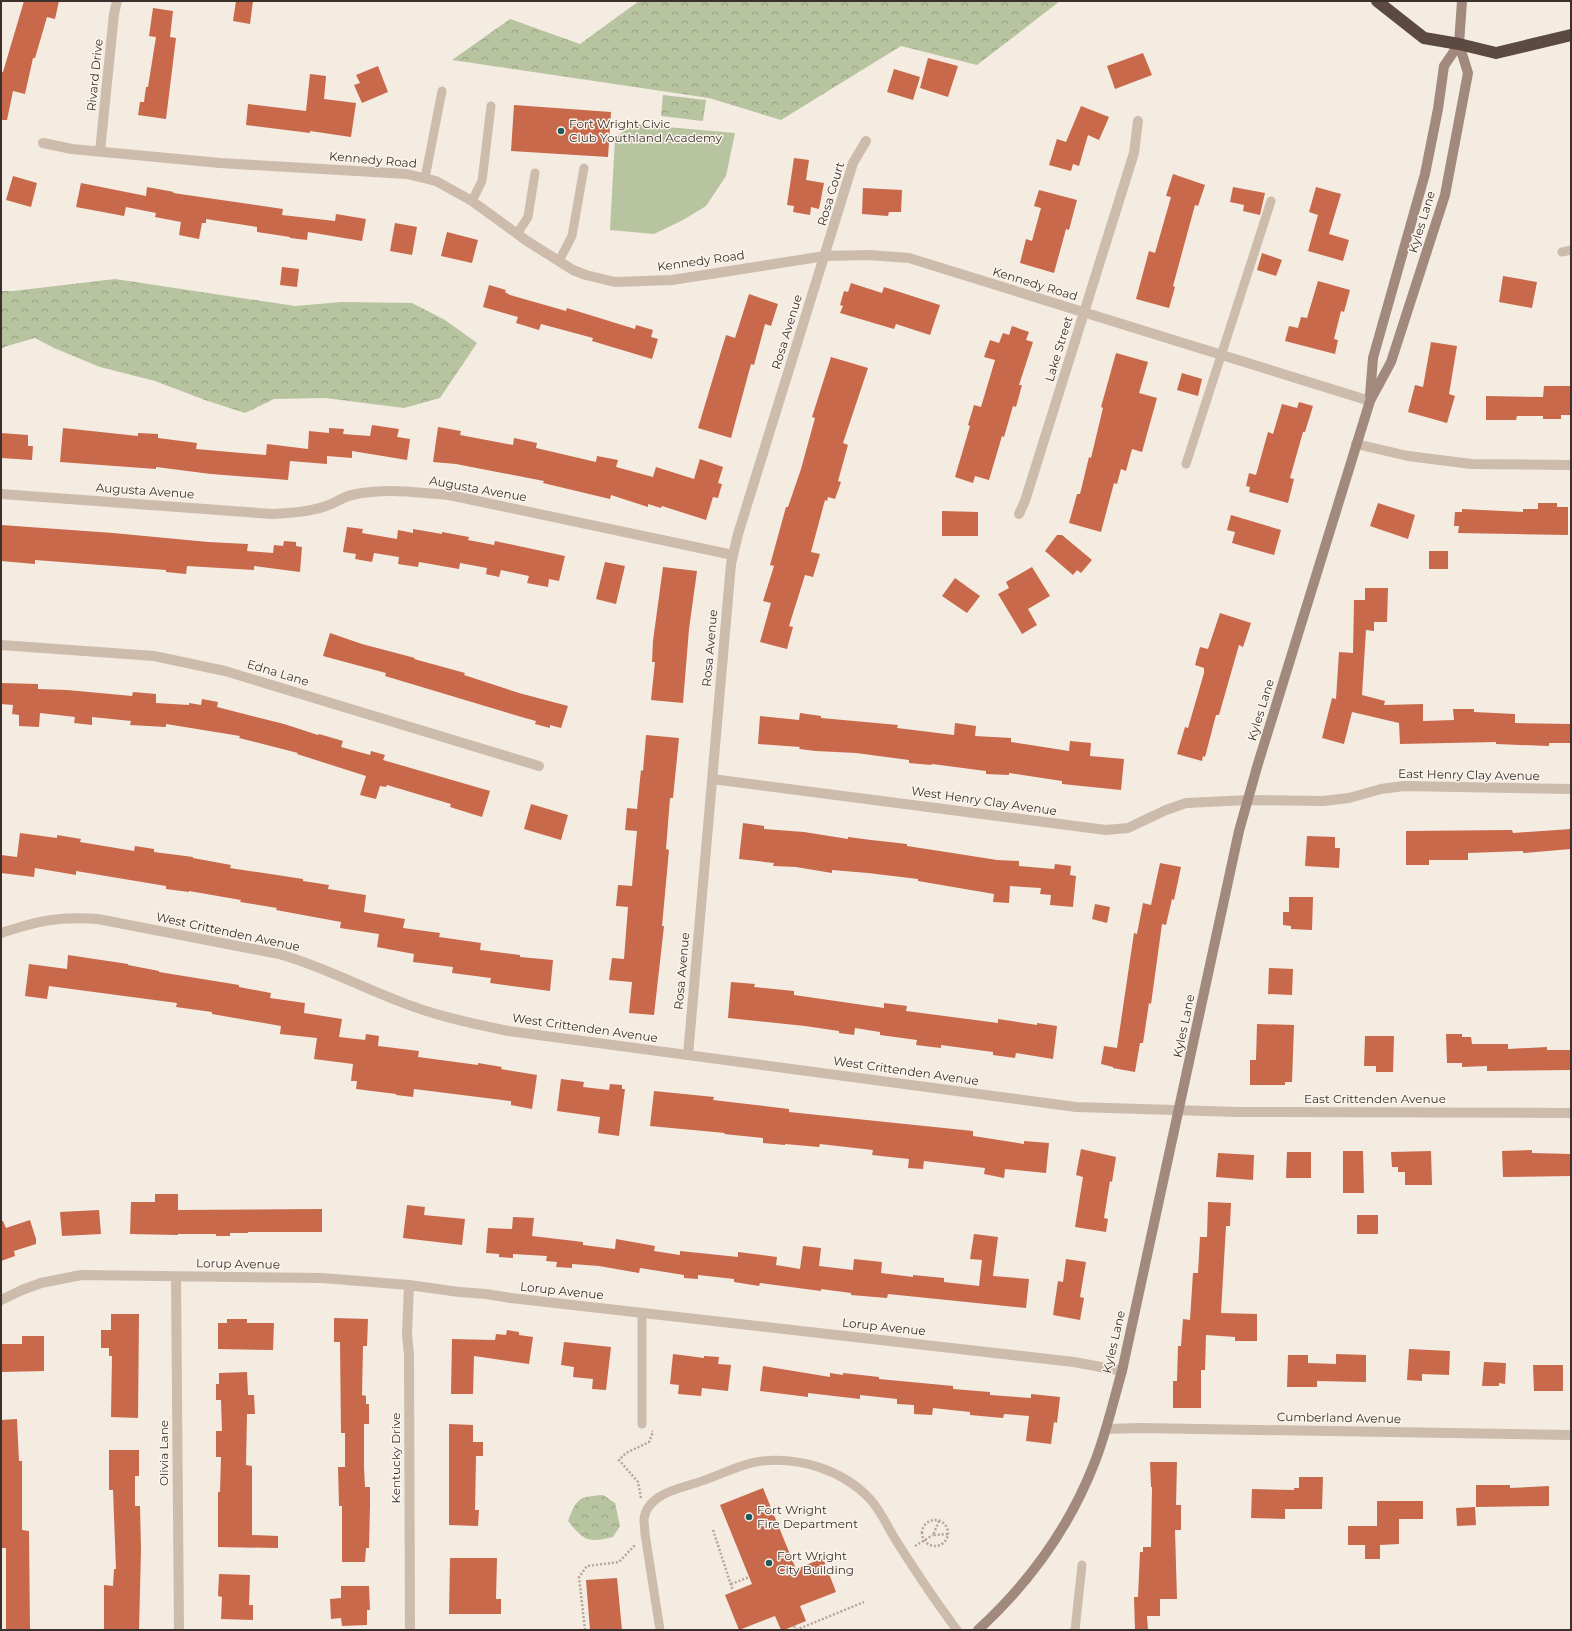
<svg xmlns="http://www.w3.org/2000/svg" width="1572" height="1631" font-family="Montserrat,sans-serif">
  <defs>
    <pattern id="forest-crowns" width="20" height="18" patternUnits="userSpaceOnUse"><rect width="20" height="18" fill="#b8c4a0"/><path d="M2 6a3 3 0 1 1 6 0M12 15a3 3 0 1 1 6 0" fill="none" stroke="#97a083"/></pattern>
  </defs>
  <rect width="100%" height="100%" fill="#f4ebe1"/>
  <path fill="url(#forest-crowns)" d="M639,1h421l-83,64 -76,-19 -120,74 -72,-22 -257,-38 58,-41 70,25z
    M663,95l43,5 -3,21 -42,-5z
    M115,279l180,27 47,-4 70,1 33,17 32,23 -37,55 -36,10 -79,-10 -51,1 -29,14 -40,-13 -50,-19 -55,-14 -46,-19 -19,-10 -28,8 -6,3v-58h12z
    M603,1495l12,8 5,23 -7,11c-25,6 -29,4 -45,-16 9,-23 10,-24 35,-26z"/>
  <path fill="#b8c4a0" d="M633,124l102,9 -9,43 -20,30 -23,14 -29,14 -44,-4 5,-92z"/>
  <path fill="#c8694b" d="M24,1h35l-4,18 -8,-2 -12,41h-2l-8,36 -12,-3 -6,29h-6v-48h2z
    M236,1h17l-3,23 -17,-3z
    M153,8l20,3 -3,26 6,1 -10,81 -28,-4 2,-13h4l2,-15h2l8,-50 -7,-1z
    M1143,53l9,22 -37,14 -8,-23z
    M928,58l30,8 -10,31 -28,-9z
    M378,66l10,26 -26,11 -8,-18 6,-2 -4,-8z
    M894,69l26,8 -7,23 -26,-8z
    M310,74l16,2 -2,23 32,4 -5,34 -41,-6v2l-64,-8 2,-21 58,7z
    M514,105l97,7 -3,45 -97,-6z
    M1081,106l28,11 -10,23 -11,-5 -9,31 -6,-2 -2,7 -22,-6 8,-26 9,3z
    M794,158l15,2 -3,20 18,3 -5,26 -8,-2 -1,8 -17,-3 1,-6 -7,-1z
    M1173,174l32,11 -7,21 -3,-1 -22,81 2,1 -6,21 -33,-9 13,-48 6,2 16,-56 -5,-1z
    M13,176l24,7 -6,24 -25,-7z
    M81,183l65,13 1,-9 27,5 -1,1 110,16 -1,6 53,6 1,-7 30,5 -4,22 -54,-9 -1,8 -17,-2v-1l-33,-5v-5l-51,-8v4h-4l-3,16 -20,-4 2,-13 -26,-5 1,-4 -30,-6 -2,9 -48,-9z
    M1233,187l32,6 -5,22 -17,-4 1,-6 -14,-3z
    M1316,187l25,7 -12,40 20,6 -6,21 -35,-10 10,-36 -9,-3z
    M863,188l39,2 -1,22h-12l-1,4 -26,-2z
    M1039,190l38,10 -8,30 -3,-1 -12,44 -34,-10 6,-24 6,2 9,-33 -7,-2z
    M395,223l22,4 -5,28 -22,-4z
    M447,232l31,8 -6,23 -31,-7z
    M1262,253l20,7 -6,16 -19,-6z
    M282,267l17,2 -2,18 -17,-2z
    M1503,276l34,6 -5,26 -33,-6z
    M1318,281l32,9 -6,22 -3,-1 -7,28 4,1 -3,14 -50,-13 4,-15 9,2 3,-11 6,1z
    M851,283l31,10 2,-6 56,18 -10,30 -34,-11 -2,5 -54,-16 3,-7 -3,-1 4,-14 4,1z
    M489,285l17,5 -1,2 5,3 56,16 1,-3 68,21 1,-4 17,5 -2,7 7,2 -6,20 -60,-18 1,-3 -52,-14 -2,6 -23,-7 2,-6 -35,-10z
    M749,294l29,10 -7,22 -6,-2 -11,41 -3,-1 -20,74 -33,-10 28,-93 9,3z
    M1012,326l17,6 -3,8 7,2 -14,43h3l-6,22 -3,-1 -9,31 -2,-1 -13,44 -14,-4 -2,7 -18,-6 15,-51 -2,-1 6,-20 7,2 14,-47 -11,-3 6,-17 9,3 4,-10 6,2z
    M1431,342l26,4 -8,48 6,2 -8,27 -39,-11 7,-27 8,2z
    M1116,353l32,9 -9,31 18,5 -15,54 -10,-3 -6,22 -5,-2 -4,15 -3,-1 -13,49 -32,-9 8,-29h3l9,-37 2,1 12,-50 -2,-1z
    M831,357l37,11 -25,75 5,2 -10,36 3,1 -6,17 -7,-2 -1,4 -2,-1 -14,52 9,2 -7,23 -8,-2 -16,51 4,1 -6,22 -27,-7 11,-39 -8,-2 11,-35 -4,-1 16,-58h2l13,-38 14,-51 -3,-1z
    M1182,373l20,6 -4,17 -21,-6z
    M1544,386h27v29h-10v4h-18v-3h-26l-1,4h-30v-24l57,1z
    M1299,402l14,4 -8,26h-2l-13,46 4,1 -6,24 -39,-11 1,-5 -4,-1 3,-13 7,2 12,-43 5,2 9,-30 15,4z
    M372,425l27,4 -2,8 13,2 -3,21 -55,-9v7l-25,-2v8l-37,-3 -2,19 -77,-6 -55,-7v2l-96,-7 3,-34 75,8v-3l20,1v4l39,5 -1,6 70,6 1,-11 41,5 1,-18 20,2v-5l15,1 -1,5 27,2z
    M438,427l23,4 -1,4 53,10 1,-7 23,5 -1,5 60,14 1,-6 21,4 -2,7 37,10 3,-10 38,12 6,-20 23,8 -5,16 4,1 -4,14 -5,-1 -7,23 -44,-14 -1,2 -13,-4v3l-37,-12 -1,4 -67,-16 1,-2 -88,-17 -23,-2z
    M1,433l27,2v11h5l-1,14 -31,-2z
    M1378,503l37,12 -7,24 -38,-13z
    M1538,503h19v4h11v28l-110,-2 1,-7h-5l1,-14h7v-3l61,3v-3h15z
    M942,511l36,1v24h-36z
    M1231,515l50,15 -7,25 -42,-12 3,-11 -8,-2z
    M1,525l112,8 95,9 40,2 -1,7 26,2 1,-8 9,1 1,-5 12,1v4l6,1 -2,25 -46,-6v4l-67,-4 -1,8 -20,-2v-2l-131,-10v4l-34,-3z
    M347,527l16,2 -1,4 35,6 1,-9 15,3v-4l29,5v-2l27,5 -1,3 26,5 1,-4 70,15 -6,25 -10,-2 -1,8 -21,-4 2,-7 -28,-6 -2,7 -13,-3 1,-6 -27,-5 -1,6 -40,-7 -1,5 -20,-3 1,-7 -25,-4 -2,9 -17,-3 1,-5 -13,-2z
    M1057,535h5l30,25 -11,13 -4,-3 -4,5 -28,-24z
    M1429,551h19v18h-19z
    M605,562l20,4 -9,38 -20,-5z
    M663,567l34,4 -8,58 -6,74 -32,-3 4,-38h-3l1,-21z
    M1032,567l18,29 -22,13 9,16 -15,9 -24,-40 11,-6 -3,-6z
    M955,578l25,18 -13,17 -25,-17z
    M1365,588h23l-1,34h-13v9l-8,-1 -4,65 23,6 -1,4 39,-1v17l31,-1 -1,-11h21v3l41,2v9l56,1v19h-22v3l-53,-2v-2l-96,2 -1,-21 -47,-11 -8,32 -22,-6 10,-40 4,1 3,-47 14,1 1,-53h11z
    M1220,613l31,10 -8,24 -4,-2 -20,70h-3l-11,42 -2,-1 -1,5 -25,-7 8,-27 3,1 16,-55v-5l-9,-3 5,-18 8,2z
    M330,633l32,11 53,14 -1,1 51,14 -1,2 55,18 49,13 -7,22 -11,-3v3l-15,-4 1,-3 -11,-3 -140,-42 1,-3 -63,-17z
    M1,683l37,1v5l29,1 65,6 1,-4 23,2v9l33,2v-2l12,2 1,-6 16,3 -1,5 67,17 34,11 1,-1 24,7 -2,6 29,8 1,-4 14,4 -2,5 107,31 -8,26 -32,-10 1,-3 -64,-19 -1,2 -6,-1 -4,13 -16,-4 6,-19 -69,-22 1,-1 -59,-15 1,-2 -74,-12v3l-36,-2 1,-4 -39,-4v8l-18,-2 1,-6 -35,-4 -1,14 -20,-1v-11l-7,-1 1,-9 -12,-1z
    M800,713l21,3v2l77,7 -1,3 57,7 1,-12 21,3 -1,10 36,2v4l58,9 1,-10 21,2 -1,13 34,3 -3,31 -59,-6v-3l-53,-8v2l-23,-1v-3l-54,-7 -1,1 -22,-2v-3l-53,-7 -40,-2 -17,-2 1,-2 -42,-3 2,-28 39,4z
    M646,735l33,3 -6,60h-3l-4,51 3,1 -7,76h2l-10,89 -25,-2 3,-31 -23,-2 3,-22 12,1 4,-52 -12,-1 2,-21 14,1 5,-55 -12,-1 2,-22 10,1 4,-39 2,1z
    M531,804l37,11 -7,25 -37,-11z
    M743,823l21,3v3l40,3 44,7v-2l23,3 36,4v2l39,6 51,8 22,1v5l35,3 1,-5 16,2 -1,9 6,1 -3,31 -23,-2 1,-10 -11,-1 1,-6 -31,-2 -1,17 -16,-1 1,-8 -76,-13v-2l-50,-6 -36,-3v3l-36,-6 -23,-1 1,-3 -35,-4z
    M1571,829v20l-48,4v-2l-55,2v7h-39v5h-23v-34l106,-1 1,3z
    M20,833l37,5v-3l24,4 -1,3 54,9 1,-5 19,3v3l39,5v1l38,7 -1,3 73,11v2l26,4 -1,4 38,6 -2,17 41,7 -2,9 37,5 -1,4 42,6 -1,7 40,5v2l33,3 -3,31 -60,-8 1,-5 -39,-5 1,-6 -40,-5 1,-8 -37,-7 2,-13 -39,-6 1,-6 -65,-12 1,-2 -37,-6 1,-2 -52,-9v1l-23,-3v-3l-90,-15v4l-41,-7 -1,9 -33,-4v-18l16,2z
    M1307,836l28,1v11h5l-1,20 -34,-2z
    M1160,863l21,4 -7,33 -2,-1 -6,26 -4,-1 -11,80 -2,-1 -6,40h-3l-5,29 -22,-4v-1l-12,-3 3,-18 13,2 17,-115 3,1 6,-31 8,2z
    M1289,897h24l-1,33 -21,-1v-3l-8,-1v-13h6z
    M1095,904l15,3 -3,16 -15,-4z
    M68,955l60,9v1l31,6v1l80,13v2l32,6 -1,5 35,5 -1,10 38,6 -3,18 26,3 1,-6 13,2 -1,10 41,5 -1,6 60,8v-2l24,4 -1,2 36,6 -5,34 -21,-4v-4l-97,-12 -1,8 -17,-2v-1l-40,-5 1,-8h-6l2,-17 -39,-5 3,-21 -37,-4 1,-8 -69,-12v-2l-36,-5 1,-4 -128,-17 -2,13 -22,-3 4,-32 38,5z
    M1269,968l24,1 -1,26 -24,-1z
    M731,982l24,2 -1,3 40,4v4l90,13v-5l23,3 -1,5 92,12v-4l39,6v-2l20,3 -4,33 -37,-6 -1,5 -22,-3v-3l-52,-7v3l-25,-3 1,-5 -37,-5v-3l-25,-4 -1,7 -15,-2v-2l-34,-5 -77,-8z
    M1257,1024l37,1 -2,57h-7v3h-35v-25h6z
    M1446,1034h16v3h9l1,7h36v5l39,-2v3h24v20l-84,1v-5l-25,1v-4h-15z
    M1365,1036h29l-1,36h-17v-6h-12z
    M561,1079l23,3 -1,5 26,3 1,-6 12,1v4h3l-6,47 -21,-3 2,-16 -43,-6z
    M654,1091l60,6 -1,3 76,9v3l184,19v5l51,8v-3l25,2 -3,30 -41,-4 -1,9 -20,-4 1,-6 -61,-7 -1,8 -15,-1 1,-9 -37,-4 1,-5 -53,-6 -1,3 -34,-3v1l-22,-2v-5l-39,-4 1,-1 -75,-7z
    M1081,1149l35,8 -4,25 -2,-1 -6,37 4,1 -2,13 -31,-5 8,-50 -7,-2z
    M1532,1150v3l39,1v22l-68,1 -1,-26z
    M1343,1151h20l1,42h-21z
    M1431,1151l1,34h-27v-13h-7v-5h-6l-1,-15z
    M1287,1152h24v26h-25z
    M1218,1153l36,2 -1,25 -37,-3z
    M155,1194h23v16l144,-1v23h-74v1h-18v3h-14v-2h-38v1l-48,-1 1,-32h24z
    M1208,1202l23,1 -1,23h-4l-5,87 36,1v27h-22v-4l-29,-2 -1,35h-4v38h-28v-27h4l1,-35h3l2,-27 7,1 3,-47h5l2,-36h7z
    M407,1205l18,2 -1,8 41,4 -3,26 -59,-7z
    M99,1210l2,24 -39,2 -2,-24z
    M1357,1215h21v19h-21z
    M513,1217l21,1 -2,18 51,6v3l32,4 1,-10 39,7 -1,5 26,4v-4l58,6v-5l39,5 -1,8 24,4 3,-23 18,2 -2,18 34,4 1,-11 28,3 -1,11 32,4v-2l31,3v4l35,4 3,-26 -12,-1 4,-25 24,3 -5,39 36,3 -3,29 -138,-14 -1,4 -36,-3v-2l-30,-4v2l-61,-8 -1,3 -25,-4v-3l-36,-4v4l-14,-1v-3l-44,-7 -1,5 -40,-7 -27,-2v4l-16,-1 1,-5 -11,-1 1,-5 -34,-2v4l-14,-1v-3l-13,-1 2,-25 24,1z
    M30,1220l6,19v5l-22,7 1,5 -14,5v-40h2l3,7z
    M1066,1259l20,3 -6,35 4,1 -4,22 -27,-5 5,-34 5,1z
    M111,1314h28l-1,104 -27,-1 1,-61h-3v-8h-8v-18h10z
    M334,1318l34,1 -1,27h-4l-1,49 4,1v8h3v20h-5v43l1,20h5v18l-1,43h-3l-1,14h-23v-56h-3l-1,-39h7v-34h-4l-1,-91h-6z
    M227,1319h20v4h27l-1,27 -55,-1v-26h9z
    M507,1330l12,2v3l14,2 -4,27 -55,-8 -1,38h-22l1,-55 43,1 1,-6 10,1z
    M22,1336h22v35l-42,1v-28h20z
    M564,1342l47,5 -5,43 -14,-1 1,-10 -20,-2 1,-10 -13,-2z
    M1409,1349l41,2 -1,24 -27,-1v7l-15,-1z
    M673,1354l31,4v-2l15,1 -1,7 13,1 -3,26 -26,-3 -1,8 -23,-2 1,-9 -9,-1z
    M1336,1354l30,1v27l-49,-1v6h-30l1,-32h20v8l28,1z
    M1484,1362l22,1 -1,21 -6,-1v3h-17z
    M1533,1365h30v26h-29z
    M763,1366l67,11v-4l13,2v-2l36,4v2l74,7v3l37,3v3l41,3v-4l29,3 -3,26 -3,-1 -3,22 -25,-3 3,-25 -25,-2 -1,4 -33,-3v-3l-37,-4 -1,7 -18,-1v-9l-17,-1v-5l-37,-4v4l-52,-6v4l-48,-6z
    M247,1372l1,23h6l1,19h-8l-1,51 6,1v69l26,1v12l-60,-1v-55h2l1,-35h-5v-26h6l-1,-31h-5v-16h3v-11z
    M17,1419l2,42h3v69l7,1 1,99h-24v-82h-5v-128z
    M449,1424l24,1v17h10v14h-7l-1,54h4l-1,16 -29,-1z
    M109,1450h30v26h-4v30h5l1,44 -2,80h-35v-45l9,1 1,-17h2l-3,-79h-4z
    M1150,1462h27l-1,43h5v25h-6l2,69h-17v17h-13l1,14h-13l-1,-33h4l2,-45h3v-5h8l1,-60h-1z
    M1299,1477h24l-1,32h-37v10l-34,-1 1,-29 42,1v-2h5z
    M1476,1485h34v3l39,-2v20l-73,1z
    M763,1488l33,81 27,-11 13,34 -36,14 6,15 -22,9h-3l-6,-14 -36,14 -14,-35 27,-11 -32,-79z
    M1377,1501h46v18h-24v25l-19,1v14h-15v-14h-17v-19h29z
    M1475,1507l1,18 -19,1 -1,-18z
    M450,1558h47l-1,41h5v15h-52z
    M219,1574l31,1 -1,30h4v15l-32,-1 1,-22 -4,-1z
    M617,1578l5,52h-32l-4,-50z
    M341,1586h28l1,24h-3v15l-25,1 -1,-8 -10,1 -1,-20 11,-1z"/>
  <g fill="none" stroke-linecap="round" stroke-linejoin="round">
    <path stroke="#b9a596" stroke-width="2.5" stroke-dasharray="2 2" stroke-linecap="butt" d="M641,1498l-3,-16 -19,-22 7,-7 23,-11 4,-10 -1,-1
      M922 1533a13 13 0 1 1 26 0a13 13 0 1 1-26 0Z
      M939,1521l-6,14 15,-1
      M713,1530l20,61
      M915,1546l18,-11
      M731,1584l18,-7
      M794,1626l2,4
      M585,1630l-6,-53 8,-11 32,-4 16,-17
      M796,1630l68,-28"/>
    <path stroke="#cdbbac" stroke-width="9" d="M425,178l17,-87
      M472,201l10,-20 9,-75
      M517,234l11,-17 7,-44
      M1562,252l9,-2
      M559,261l13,-25 12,-68
      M1186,464l85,-263
      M642,1424v-111
      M660,1630l-15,-96c0,-5 -1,-10 -1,-15 3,-24 33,-30 52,-36 20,-6 46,-20 66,-22 38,-4 81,9 108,38 11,12 18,29 27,43 19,30 39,60 60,88
      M1075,1630l7,-65"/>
    <path stroke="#cdbbac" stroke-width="10" d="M43,143l29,6 148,14 187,11 29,7 36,20 55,40 46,29 13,5 29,7 57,-2 153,-24 44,-1 40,3 461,143
      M100,151l14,-137 3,-13
      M1356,444l52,12 63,8 100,1
      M1,494l271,20c18,-1 37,-2 54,-8 9,-3 17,-9 26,-11 31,-7 65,-3 97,0l284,60
      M1019,514l6,-13 109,-348 4,-32
      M1,645l153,11 71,15 314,95
      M712,779l394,51 22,-2 38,-18 20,-7 62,-3 75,1 26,-3 32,-9 23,-3 167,3
      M1,933c37,-12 57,-17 97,-14l181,35c40,11 78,31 117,46 36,15 74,23 112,31l568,76 162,5 333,1
      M688,1055l43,-491 7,-30 115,-371 13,-22
      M176,1276l3,354
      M409,1285l-2,49 2,21 1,275
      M1,1300l21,-10 19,-7 40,-8 241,3 87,7 50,7 27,2 25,4 563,64 48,9
      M1106,1429l34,-1 431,7"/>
    <path stroke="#a18a7d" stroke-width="10" d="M1370,396l3,-38 52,-184 13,-65 6,-43 15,-22
      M978,1630c50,-46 91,-102 116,-166 12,-30 19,-62 28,-93l117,-540 18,-64 113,-366 21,-39 54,-167 23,-122 -9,-29 3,-43"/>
    <path stroke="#5c4a42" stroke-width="12" d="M1377,1l47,37 35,6 37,9 75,-18"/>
  </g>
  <g fill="#1f5a5e" stroke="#fbf5ee" stroke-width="1.5">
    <circle cx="561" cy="131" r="4"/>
    <circle cx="749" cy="1517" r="4"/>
    <circle cx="769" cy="1563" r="4"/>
  </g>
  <g text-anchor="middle" stroke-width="3" stroke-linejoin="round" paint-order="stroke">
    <g font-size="12" fill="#3b302b" stroke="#fbf5ee">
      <text transform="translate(95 75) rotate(-84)" y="4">Rivard Drive</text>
      <text transform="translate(373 160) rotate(5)" y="4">Kennedy Road</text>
      <text transform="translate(831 194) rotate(-73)" y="4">Rosa Court</text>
      <text transform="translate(1422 222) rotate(-73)" y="4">Kyles Lane</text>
      <text transform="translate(701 261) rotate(-8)" y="4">Kennedy Road</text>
      <text transform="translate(1035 284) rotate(17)" y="4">Kennedy Road</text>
      <text transform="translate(787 332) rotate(-73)" y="4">Rosa Avenue</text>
      <text transform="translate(1059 349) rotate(-73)" y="4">Lake Street</text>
      <text transform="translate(478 489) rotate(10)" y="4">Augusta Avenue</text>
      <text transform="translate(145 491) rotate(4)" y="4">Augusta Avenue</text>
      <text transform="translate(710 648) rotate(-85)" y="4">Rosa Avenue</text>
      <text transform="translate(278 673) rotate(17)" y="4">Edna Lane</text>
      <text transform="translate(1261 710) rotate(-73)" y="4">Kyles Lane</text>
      <text transform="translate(1469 775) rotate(1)" y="4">East Henry Clay Avenue</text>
      <text transform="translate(984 801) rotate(8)" y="4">West Henry Clay Avenue</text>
      <text transform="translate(228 932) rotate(12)" y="4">West Crittenden Avenue</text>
      <text transform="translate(682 971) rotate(-85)" y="4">Rosa Avenue</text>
      <text transform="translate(1184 1026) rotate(-78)" y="4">Kyles Lane</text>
      <text transform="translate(585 1028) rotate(8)" y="4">West Crittenden Avenue</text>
      <text transform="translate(906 1071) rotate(8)" y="4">West Crittenden Avenue</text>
      <text x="1375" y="1103">East Crittenden Avenue</text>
      <text transform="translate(238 1264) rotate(1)" y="4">Lorup Avenue</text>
      <text transform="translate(562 1291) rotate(6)" y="4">Lorup Avenue</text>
      <text transform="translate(884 1327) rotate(6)" y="4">Lorup Avenue</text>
      <text transform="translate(1114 1342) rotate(-77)" y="4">Kyles Lane</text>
      <text transform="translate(1339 1418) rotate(1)" y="4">Cumberland Avenue</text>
      <text transform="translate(164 1453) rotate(-90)" y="4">Olivia Lane</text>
      <text transform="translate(396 1458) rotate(-90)" y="4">Kentucky Drive</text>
    </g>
    <g font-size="12" fill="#3b302b" stroke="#fbf5ee" text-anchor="start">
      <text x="569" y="128">Fort Wright Civic<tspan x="569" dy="14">Club Youthland Academy</tspan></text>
      <text x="757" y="1514">Fort Wright<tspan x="757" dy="14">Fire Department</tspan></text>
      <text x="777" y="1560">Fort Wright<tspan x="777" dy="14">City Building</tspan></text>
    </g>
  </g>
  <rect width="1572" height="1631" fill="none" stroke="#3b302b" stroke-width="4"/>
</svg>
